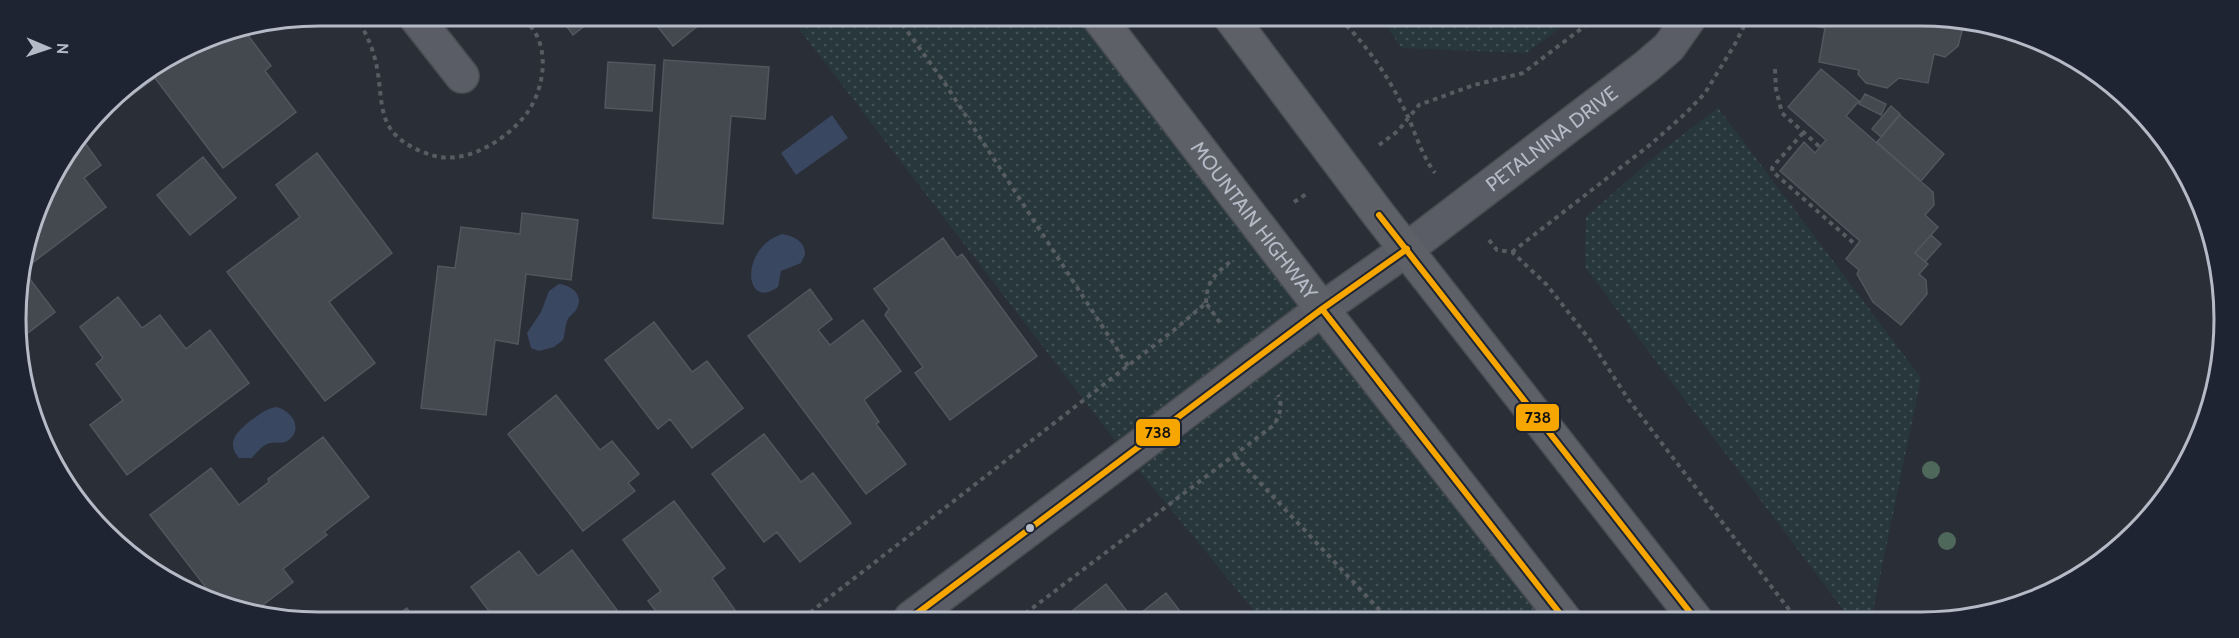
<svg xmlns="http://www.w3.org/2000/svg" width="2239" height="638" font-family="Cabin,sans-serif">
  <defs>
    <pattern id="park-dots" width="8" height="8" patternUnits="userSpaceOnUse" patternTransform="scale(1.5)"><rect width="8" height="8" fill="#27373c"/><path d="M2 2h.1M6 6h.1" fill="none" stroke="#445257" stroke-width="1.8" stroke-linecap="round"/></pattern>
  </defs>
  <rect width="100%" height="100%" fill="#2a2e37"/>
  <path fill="url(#park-dots)" d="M790,17l301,1 474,602 -304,-1 -134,-163z
    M1381,19h192l-47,34 -124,-5z
    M1718,108l203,270 -50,242h-20l-266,-353 1,-50 73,-64z"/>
  <path fill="#3a4760" d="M832,115l16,23 -52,37 -15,-22z
    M782,234c12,2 24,8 23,21l-4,8 -20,8 -3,16c-34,25 -39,-39 4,-53z
    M559,284c13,1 26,12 17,26 -3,4 -7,6 -9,11 -2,6 -2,13 -4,19l-9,7 -15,4 -8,-3 -4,-15 14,-21 8,-21z
    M276,407c15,3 27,20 14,32 -6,6 -13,2 -19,4 -8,1 -14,9 -19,15h-13c-14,-16 -1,-27 11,-37 9,-6 15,-12 26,-14z"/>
  <path fill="#44484f" stroke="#52565f" stroke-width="1.5" d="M559,16h38l-24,19z
    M640,16h70l-37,30 -19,-24 -6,5z
    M1814,20l141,1 7,10 -4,15 -13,11 -11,-3 -6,29 -29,-5 -12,10 -21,-5 -8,-9 1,-4 -40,-8 6,-34 -12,-2z
    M244,30l27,36 -6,5 31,41 -73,56 -68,-90 -34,25 -6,-8 3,-4 85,-53z
    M664,60l105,7 -4,52 -34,-3 -8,108 -70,-6z
    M608,62l47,3 -3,46 -47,-3z
    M1821,69l38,32 -13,15 87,76 1,13 -9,10 13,12 -23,26 13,11 -9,10 7,6 1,14 -26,31 -28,-23 -16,-28 2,-4 -13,-11 14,-18 -80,-70 24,-29 11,11 11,-13 -38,-33z
    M1865,94l21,10 -5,11 -22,-11z
    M1891,106l9,8 -19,23 -9,-8z
    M1900,115l44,39 -23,27 -44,-39z
    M82,139l19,26 -17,13 22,29 -83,63 32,42 -35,27 -4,-40 31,-115z
    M317,153l75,100 -63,49 46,61 -50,38 -98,-129 73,-55 -24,-32z
    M203,157l33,41 -46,37 -33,-40z
    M522,213l56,7 -7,60 -45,-6 -8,70 -23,-4 -9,75 -65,-7 17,-142 17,2 6,-41 59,7z
    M1931,235l10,9 -16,18 -10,-9z
    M943,238l14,20 5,-4 75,102 -87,64 -35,-47 8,-6 -38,-52 4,-6 -15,-20z
    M810,289l22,30 -14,11 12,15 33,-25 38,51 -37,29 15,22 -3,2 30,40 -40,30 -118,-158z
    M118,297l24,31 18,-13 26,34 24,-19 39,53 -122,92 -37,-50 33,-25 -27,-36 7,-6 -23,-31z
    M654,322l38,50 15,-11 36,47 -51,40 -22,-29 -12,10 -53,-69z
    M556,395l44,55 12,-9 27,33 -11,9 7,8 -52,40 -75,-97z
    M764,434l37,48 12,-9 38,50 -51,39 -23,-30 -13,10 -52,-68z
    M323,437l46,60 -45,35 3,3 -44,34 10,13 -42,32 -37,-16 -64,-83 61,-47 28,37 30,-23 -1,-3z
    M674,501l51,67 -13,10 23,32 -10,8h-64l-13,-17 13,-10 -38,-51z
    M572,550l48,64 -5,4h-121l-23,-31 48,-36 19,25z
    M1106,584l27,35h-71z
    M1166,593l20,26h-53z
    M407,608l6,10 -19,-1z"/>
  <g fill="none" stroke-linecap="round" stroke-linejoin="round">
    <g stroke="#484b51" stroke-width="36">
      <g id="minor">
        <path d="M414,15l48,61"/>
        <path id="s1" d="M1407,249l240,-183 22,-19 19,-27"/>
      </g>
    </g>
    <g stroke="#484b51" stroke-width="36">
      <path id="tertiary" d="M911,618l411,-309 85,-60"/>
    </g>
    <g stroke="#484b54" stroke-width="36">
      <g id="primary">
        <path id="s2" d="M1099,18l223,291 243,311"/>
        <path d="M1231,18l148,197 317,405"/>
      </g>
    </g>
    <path stroke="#575c62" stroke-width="4" stroke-dasharray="4.5 4.5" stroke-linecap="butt" d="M355,15c12,19 20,37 23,59 3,17 2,39 12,54 9,14 26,22 41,27 34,11 76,-15 96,-42 20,-28 25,-78 -9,-97
      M897,17l47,65 184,284
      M1340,19c29,28 52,63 69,100 8,19 14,38 26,54
      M1775,69l1,20 6,24 38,34
      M1803,133l-27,30 -4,5 1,4 84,74
      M1379,145l19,-14 21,-26 55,-20 49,-12 71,-54
      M1294,202l14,-9
      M1489,240l8,10 15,2 35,33 43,55 38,59 169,221
      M1512,252l139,-108 36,-32 18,-19 30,-49 12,-24
      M1206,303c1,-24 9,-28 26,-43
      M1235,456l153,163
      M803,618l371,-288 32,-27 15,21
      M1018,619l256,-194c6,-11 9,-19 4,-30"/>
    <use href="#minor" stroke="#5a5d65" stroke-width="33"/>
    <use href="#tertiary" stroke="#5a5d65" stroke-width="33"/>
    <use href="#primary" stroke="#5d6066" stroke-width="33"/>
    <g stroke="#1e2431" stroke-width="10">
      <path id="bus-1" d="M1379,215l317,405
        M1322,309l243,311
        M911,618l411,-309 85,-60"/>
    </g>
    <use href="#bus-1" stroke="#f7a600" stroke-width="6"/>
  </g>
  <g fill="#4f685c">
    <circle cx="1931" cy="470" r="9"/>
    <circle cx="1947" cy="541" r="9"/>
  </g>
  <circle fill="#b5bac7" stroke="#1e2431" stroke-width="2" cx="1030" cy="528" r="5"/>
  <g text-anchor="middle" stroke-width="6" stroke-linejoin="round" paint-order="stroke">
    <g font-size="20" fill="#b5bac7" stroke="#1e2431">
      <text dy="7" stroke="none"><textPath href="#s1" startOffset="182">PETALNINA DRIVE</textPath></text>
      <text dy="7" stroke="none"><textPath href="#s2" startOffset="255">MOUNTAIN HIGHWAY</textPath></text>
    </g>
  </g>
  <path d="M0 0H2239V638H0ZM319 26H1921A293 293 0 0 1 2214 319V319A293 293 0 0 1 1921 612H319A293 293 0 0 1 26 319V319A293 293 0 0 1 319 26Z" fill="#1e2431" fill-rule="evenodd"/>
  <path fill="none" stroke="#b5bac7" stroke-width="3" d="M319 26H1921A293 293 0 0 1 2214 319V319A293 293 0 0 1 1921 612H319A293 293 0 0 1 26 319V319A293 293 0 0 1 319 26Z"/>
  <g stroke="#1e2431" stroke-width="2">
    <rect x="1515" y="403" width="45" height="29" rx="6" fill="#f7a600"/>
    <rect x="1135" y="418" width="46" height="29" rx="6" fill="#f7a600"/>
  </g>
  <g font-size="16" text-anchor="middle" font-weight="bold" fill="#111">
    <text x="1538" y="423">738</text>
    <text x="1158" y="438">738</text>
  </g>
  <g transform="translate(48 48) rotate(92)" stroke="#1e2431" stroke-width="4.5" paint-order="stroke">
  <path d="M0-4.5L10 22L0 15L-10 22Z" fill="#b5bac7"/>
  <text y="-9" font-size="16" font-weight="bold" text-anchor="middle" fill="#b5bac7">N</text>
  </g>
</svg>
